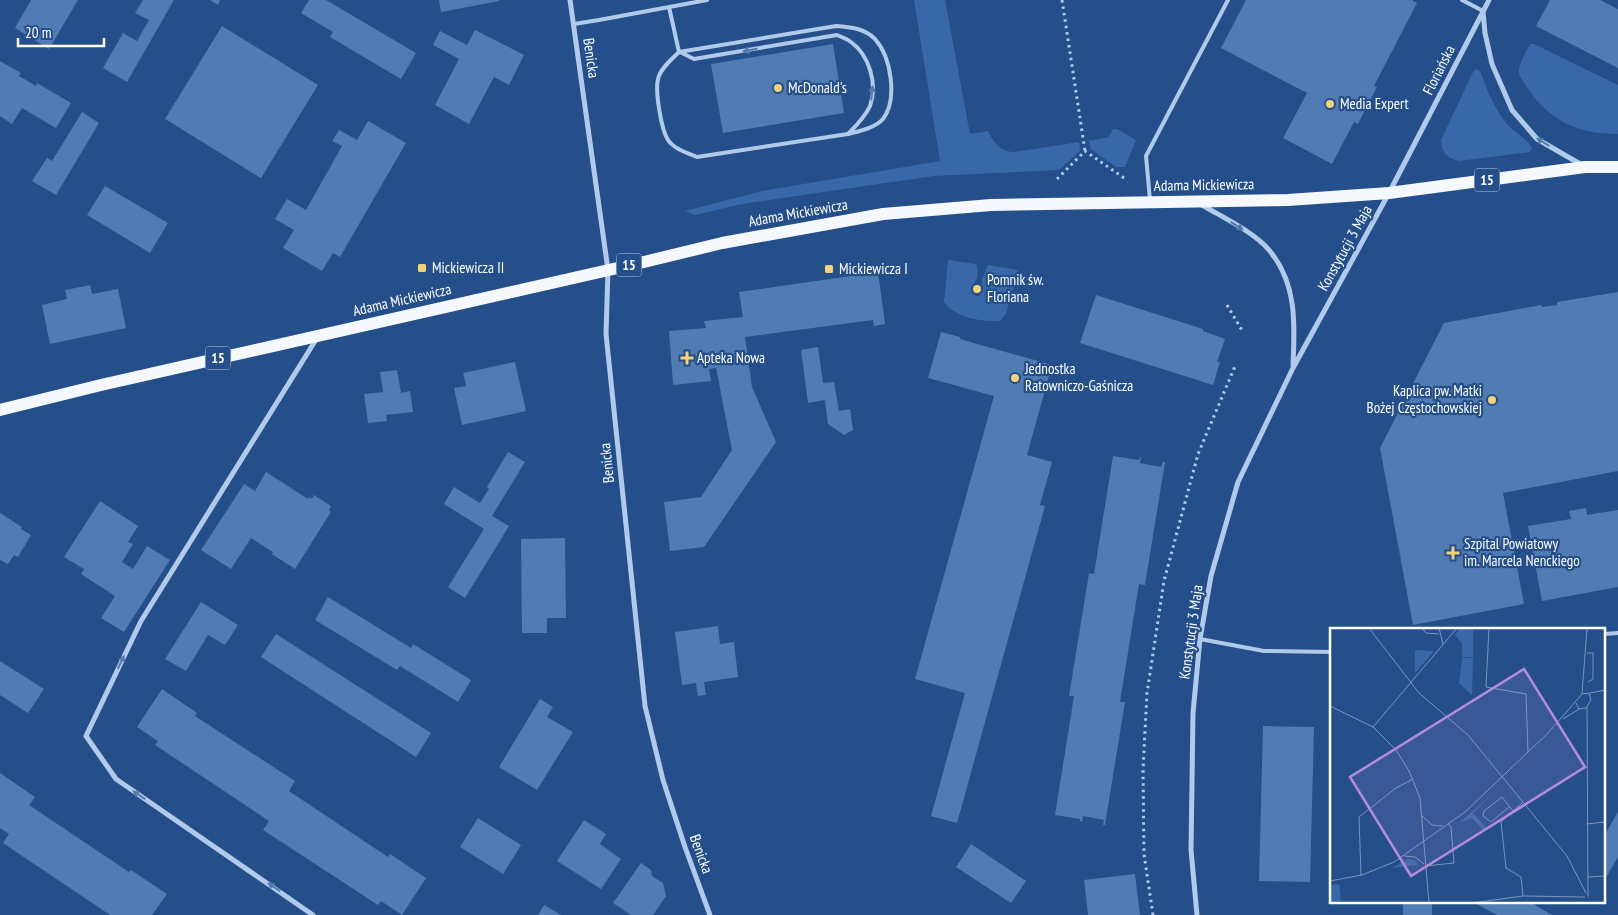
<svg xmlns="http://www.w3.org/2000/svg" width="1618" height="915" font-family="'PT Sans Narrow',sans-serif">
  <rect width="100%" height="100%" fill="#244f8b"/>
  <path fill="#3868a7" d="M914,0h31l25,134 18,-3c6,13 13,21 27,21l64,-10 1,9 -21,19 -125,6 -192,28 -47,11 -10,-4 77,-20 178,-30z
    M1530,44h4l84,41v49c-37,0 -65,-11 -87,-41 -4,-6 -10,-13 -12,-20 -1,-9 7,-21 11,-29z
    M1477,69l3,2c7,19 14,37 27,53 7,9 22,15 25,25l-2,3 -71,9c-12,-3 -18,-9 -18,-21l33,-70z
    M1113,129h4l19,11 -11,27h-9l-25,-18 -2,-8 20,-4z
    M948,260l28,4c4,13 1,14 -5,25v3l5,4h3l4,-4 -1,-13 6,-14 30,5 -12,44 -6,7c-19,1 -44,-3 -56,-19z"/>
  <path fill="#507bb3" d="M31,0h47l-29,49 -34,-21z
    M143,0h31l-47,82 -24,-14 20,-35 14,8 12,-21 -14,-7z
    M210,0h10l-2,5z
    M309,0h17l90,53 -15,26 -71,-42 3,-5 -32,-19z
    M439,0h60v1l-58,11z
    M1246,0h166l5,3 -43,83 3,1 -19,37 -4,-2 -22,42 -49,-26 24,-45 -86,-45z
    M1550,0h50l18,9v59l-82,-42z
    M222,26l96,59 -57,93 -96,-59z
    M475,30l49,25 -15,30 -15,-8 -25,47 -34,-19 24,-46 -26,-14 7,-14 27,14z
    M833,44l11,69 -121,20 -12,-69z
    M0,61l21,12 -2,3 17,10 1,-3 34,20 -15,25 -34,-20 -10,16 -12,-8z
    M82,112l17,11 -43,72 -24,-14 15,-23 5,3z
    M368,121l38,22 -66,114 -7,-4 -11,18 -39,-23 11,-18 -19,-11 12,-20 19,11 36,-64 -10,-5 7,-11 18,10z
    M105,186l63,37 -18,30 -63,-38z
    M878,272l7,52 -11,2 -1,-6 -128,17 7,50 24,55 -72,105 -34,4 -6,-49 37,-5 31,-47 -16,-82 -7,1 2,12 -38,4 -4,-54 37,-3 -2,-7 39,-4 -4,-25z
    M90,285l2,9 26,-5 8,39 -76,16 -8,-39 25,-6 -2,-9z
    M1618,292v179l-115,22 21,111 -111,21 -33,-177 64,-125 97,-18 1,2 15,-2v-3z
    M1096,295l107,34v2l22,8 -8,23h3l-7,23 -133,-42z
    M941,332l19,5v2l92,26 -25,90 25,7 -12,43 5,1 -88,317 -26,-7 34,-123 -50,-14 79,-283 -66,-18z
    M818,347l5,36 11,-1 5,29 11,-2 3,21 -9,5 -16,-11 -3,-24 -17,3 -7,-53z
    M515,362l11,49 -64,14 -8,-37 12,-2 -3,-13z
    M397,370l4,23 9,-2 3,21 -27,3 1,6 -19,2 -4,-29 19,-2 -3,-20z
    M508,452l17,10 -33,54 17,10 -44,72 -17,-11 36,-58 -40,-25 10,-17 26,16 9,-14 -2,-2z
    M1113,456l26,4 1,-3h1l-1,6 21,4 2,-5h2l-20,123 -6,-1 -19,118h5l-20,123h-2l1,-5 -21,-4 -1,6 -2,-1v-2l-25,-4 19,-119h-5l20,-123 5,1z
    M266,472l42,27 1,-2 3,2 2,-4 17,11 -2,4 2,2 -36,57 -23,-15 1,-2 -22,-14 -20,31 -30,-19 43,-66 11,7z
    M100,501l38,25 -10,16 5,2 -11,18 11,7 14,-23 23,14 -46,72 -23,-14 14,-22 -34,-22 3,-5 -20,-12z
    M1586,508l1,7 31,-5v77l-76,14 -14,-75 43,-7 -2,-8z
    M0,513l22,14 -1,2 10,6 -13,22 -4,-2 -6,9 -8,-4z
    M565,538l1,80h-19v15h-25l-1,-94z
    M328,597l83,51 2,-4 58,36 -13,22 -58,-36 -3,4 -82,-50z
    M201,602l37,23 -13,20 -17,-10 -22,36 -21,-12z
    M718,626l2,18 14,-2 4,35 -34,5 2,13 -8,1 -2,-13 -14,2 -7,-53z
    M276,634l155,99 -15,24 -155,-100z
    M0,661l44,28 -16,24 -28,-18z
    M162,689l35,24 -2,3 100,65 -6,10 99,66 2,-3 36,24 -24,37 -21,-14 -3,4 -115,-75 6,-9 -114,-76 3,-4 -21,-14z
    M540,699l13,8 -6,10 26,15 -36,58 -38,-23z
    M1263,726l51,1 -4,155 -51,-1z
    M0,773l35,24 -6,8 100,67 2,-2 36,24 -15,21h-42l-107,-72 6,-9 -9,-6z
    M1618,812v45l-14,24v-45z
    M478,818l43,27 -18,29 -43,-27z
    M584,820l22,14 -6,10 21,15 -20,30 -44,-28z
    M971,844l55,37 -15,22 -55,-36z
    M641,863l10,7 1,6 11,7 3,13 -13,19h-22l-18,-12z
    M1135,874l5,41h-52l-4,-35z
    M1403,901h29v14h-29z
    M1471,901h57l24,14h-55z
    M544,905l17,10h-23z"/>
  <g fill="none" stroke-linecap="round" stroke-linejoin="round">
    <path stroke="#b1caea" stroke-width="3" stroke-dasharray="2.5 4" stroke-linecap="butt" d="M1062,0l23,151
      M1057,179l28,-28 39,27
      M1227,305l16,27
      M1153,915l-9,-61 -1,-84 4,-77 17,-112 34,-127 38,-90"/>
    <path stroke="#b1caea" stroke-width="4" d="M1462,0l21,11
      M669,7l10,45
      M574,24l25,-4 108,-20
      M836,26c14,1 28,2 39,13 16,18 23,60 8,80 -8,9 -24,12 -35,15l-151,23c-10,-4 -23,-8 -29,-17 -7,-11 -13,-49 -10,-61 2,-10 14,-20 21,-27z
      M680,52l14,7 143,-24c5,2 10,4 14,7 18,13 27,42 19,64 -5,11 -14,20 -22,28
      M1150,200l-4,-44 82,-156
      M1604,634l14,-1
      M1200,639l64,12 68,1"/>
    <path stroke="#b1caea" stroke-width="5" d="M570,0l38,270 -2,64 39,372 18,74 22,67 25,68
      M1483,11l2,22 7,31 20,46 25,29 45,26
      M1202,205c20,12 52,27 67,45 28,33 26,74 24,115
      M313,915l-197,-136 -30,-43 55,-115 176,-283
      M1197,915l-6,-65 2,-137 7,-74 11,-63 27,-94 55,-114 96,-175 100,-193"/>
    <path stroke="#f5f9fe" stroke-width="12" d="M0,410l101,-25 543,-123 78,-19 161,-29 108,-9 297,-5 101,-7 196,-26h33"/>
  </g>
  <defs><path id="oneway-solid" d="M-6-.8H1V-3.2L6.5 0L1 3.2V.8H-6Z" transform="scale(1.25)"/></defs>
  <g fill="#557aac">
    <use href="#oneway-solid" transform="translate(750 50) rotate(170)"/>
    <use href="#oneway-solid" transform="translate(872 93) rotate(-84)"/>
    <use href="#oneway-solid" transform="translate(1543 142) rotate(-148)"/>
    <use href="#oneway-solid" transform="translate(1237 226) rotate(33)"/>
    <use href="#oneway-solid" transform="translate(121 662) rotate(-65)"/>
    <use href="#oneway-solid" transform="translate(139 795) rotate(-146)"/>
    <use href="#oneway-solid" transform="translate(274 887) rotate(-146)"/>
  </g>
  <g fill="#f5d275" stroke="#244f8b" stroke-width="2">
    <circle cx="778" cy="88" r="5"/>
    <circle cx="1330" cy="104" r="5"/>
    <rect x="417" y="263" width="10" height="10" rx="2.5"/>
    <rect x="824" y="264" width="10" height="10" rx="2.5"/>
    <circle cx="977" cy="289" r="5"/>
    <path d="M684.5 350.5h5v5h5v5h-5v5h-5v-5h-5v-5h5z"/>
    <circle cx="1015" cy="378" r="5"/>
    <circle cx="1492" cy="400" r="5"/>
    <path d="M1450.5 545.5h5v5h5v5h-5v5h-5v-5h-5v-5h5z"/>
  </g>
  <g text-anchor="middle" stroke-width="4.5" stroke-linejoin="round" paint-order="stroke">
    <g fill="#244f8b" stroke="#bdcadc" stroke-width="1">
      <rect x="1474.5" y="168.5" width="25" height="23" rx="4"/>
      <rect x="616.5" y="253.5" width="25" height="23" rx="4"/>
      <rect x="205.5" y="346.5" width="25" height="23" rx="4"/>
    </g>
    <g font-size="14" font-weight="bold" fill="#fff">
      <text x="1487" y="185">15</text>
      <text x="629" y="270">15</text>
      <text x="218" y="363">15</text>
    </g>
    <g font-size="15" fill="#fff" stroke="#244f8b">
      <text transform="translate(591 58) rotate(82)" y="5">Benicka</text>
      <text transform="translate(1439 70) rotate(-63)" y="5">Floriańska</text>
      <text transform="translate(1204 185) rotate(-1)" y="5">Adama Mickiewicza</text>
      <text transform="translate(798 213) rotate(-10)" y="5">Adama Mickiewicza</text>
      <text transform="translate(1345 248) rotate(-61)" y="5">Konstytucji 3 Maja</text>
      <text transform="translate(402 300) rotate(-13)" y="5">Adama Mickiewicza</text>
      <text transform="translate(607 463) rotate(-96)" y="5">Benicka</text>
      <text transform="translate(1191 632) rotate(-82)" y="5">Konstytucji 3 Maja</text>
      <text transform="translate(701 854) rotate(70)" y="5">Benicka</text>
    </g>
    <g font-size="15" fill="#fff" stroke="#244f8b" text-anchor="start">
      <text x="788" y="93">McDonald's</text>
      <text x="1340" y="109">Media Expert</text>
      <text x="432" y="273">Mickiewicza II</text>
      <text x="839" y="274">Mickiewicza I</text>
      <text x="987" y="285">Pomnik św.<tspan x="987" dy="17">Floriana</tspan></text>
      <text x="697" y="363">Apteka Nowa</text>
      <text x="1025" y="374">Jednostka<tspan x="1025" dy="17">Ratowniczo-Gaśnicza</tspan></text>
      <text x="1482" y="396" text-anchor="end">Kaplica pw. Matki<tspan x="1482" dy="17">Bożej Częstochowskiej</tspan></text>
      <text x="1464" y="549">Szpital Powiatowy<tspan x="1464" dy="17">im. Marcela Nenckiego</tspan></text>
    </g>
  </g>
  <g transform="translate(1330 628)">
    <rect width="275" height="275" fill="#244f8b"/>
    <path d="M130,0h13v29h-11v-14l-7,-8zM85,22l19,1 -19,22zM132,30h11l-1,37 -13,-12zM167,162l-24,23 14,16 -3,2 -12,-13 -13,5zM78,231l8,2 2,4 -26,3zM9,256l2,18 -11,1v-18z" fill="#3868a7"/>
    <path fill="none" stroke="#7c95b9" stroke-width="1" d="M39,0l50,65 49,42 99,121 19,37M92,0l4,5 13,1M109,0l4,16M159,0l-3,59 40,7 2,58M171,0h58M257,25h6v26l-5,3M260,65l15,-3M252,66l5,-66M246,75l3,6 7,-1 5,-8 -2,-7M0,78l43,21 23,23 13,21 11,27 9,105M257,79l1,190M233,91l16,-10M43,99l84,-99M192,175l-21,19 5,46 15,9 2,19M179,179l-18,15 -8,-6 1,-5 18,-14 11,14M92,188l10,9 11,1M257,196l18,-2M74,228l11,1 9,7M95,238l29,-3 -3,-36 -3,-4M31,247l-2,-58 37,-29 17,-9M258,249l17,-1M0,253l32,-6 32,-13 71,-50 83,-79 34,-39 7,-1M142,275l51,-7 62,1"/>
    <path fill="#b68bdc" fill-opacity="0.15" stroke="#b68bdc" stroke-width="2.5" d="M194,41l61,98 -174,109 -61,-99z"/>
    <rect width="275" height="275" fill="none" stroke="#fff" stroke-width="2.5"/>
  </g>
  <path d="M18 38v8h86v-8" fill="none" stroke="#ffffff" stroke-width="2.5"/>
  <text x="25" y="38" font-size="15" fill="#ffffff" stroke="#244f8b" stroke-width="4" paint-order="stroke">20 m</text>
</svg>
